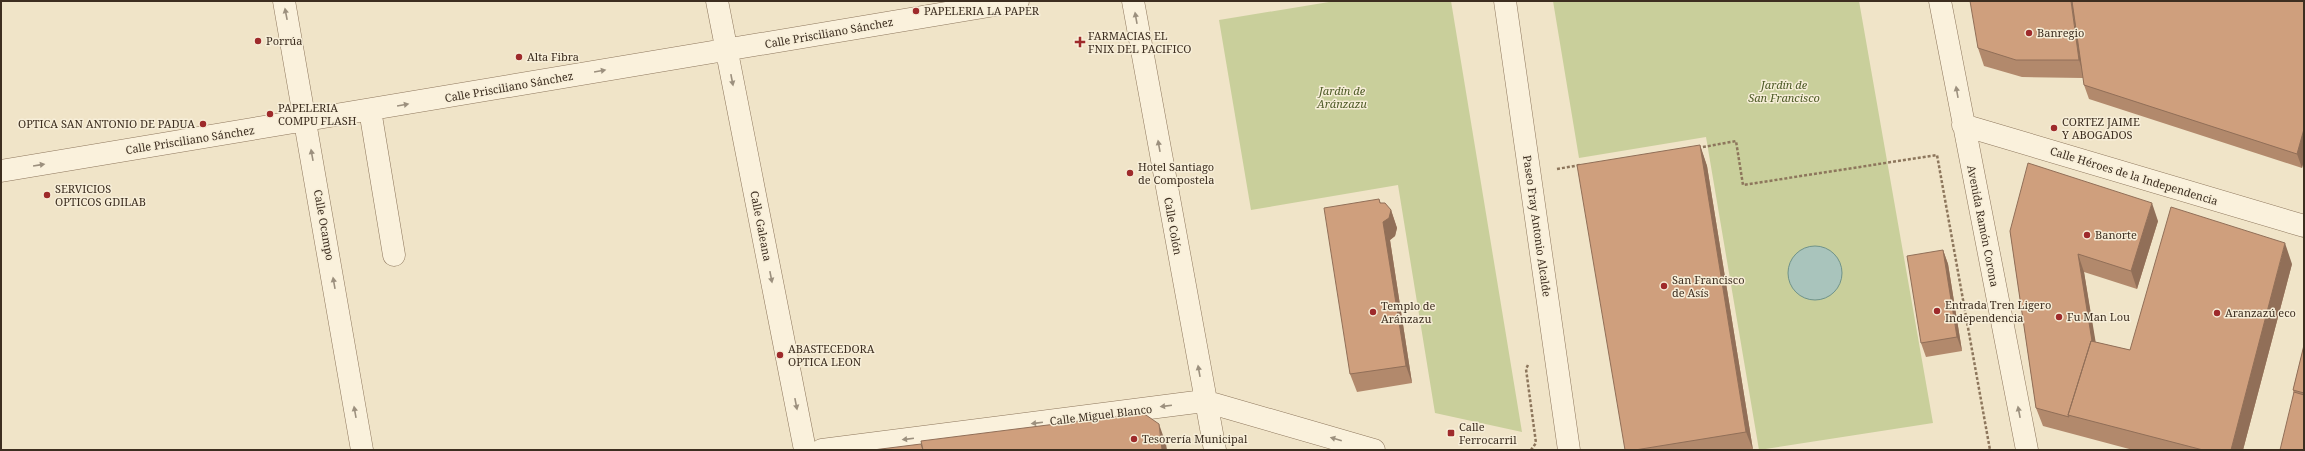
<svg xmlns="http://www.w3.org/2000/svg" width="2305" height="451" font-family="'Noto Serif',serif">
  <rect width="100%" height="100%" fill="#f0e4c8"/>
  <path fill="#c9cf9b" d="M1335,1h116l71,431 -87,-19 -37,-228 -147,25 -32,-190z
    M1553,1h306l74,422 -174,27 -53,-313 -127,21z"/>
  <path fill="#a9c4bc" stroke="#6f938a" d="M1788 273a27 27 0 1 1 54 0a27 27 0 1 1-54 0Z"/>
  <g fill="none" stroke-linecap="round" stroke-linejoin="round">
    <g stroke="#8d765c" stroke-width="23">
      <path id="minor" d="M284,1l78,449
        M717,1l88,449
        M1133,1l82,449
        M1505,1l64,449
        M1940,1l87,449
        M370,110l24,145
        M1963,125l341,101
        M1,171l1017,-170
        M822,450l382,-49 170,49"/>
    </g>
    <path stroke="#8d765c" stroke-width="2.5" stroke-dasharray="3 2" stroke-linecap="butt" d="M1698,148l38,-7 7,44 194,-30 53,295
      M1557,169l23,-4
      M1528,365l-2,4 10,74 -5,7"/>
    <use href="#minor" stroke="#faf1dc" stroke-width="22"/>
  </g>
  <path fill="#b2896c" d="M2304,1v159l-2,8 -213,-69 -5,-14 -1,-7 -61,-1 -38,-11 -6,-18z
    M1700,145l7,21 46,284h-128z
    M1381,203l10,7 6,18 -2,8 -5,4 22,143 -55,9 -7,-18z
    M2158,221l-21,68 -53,-17 11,70 35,8 162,-86 -49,186h-110l-90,-24 -7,-18 -26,-177z
    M1943,250l5,14 14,87 -36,6 -5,-14z
    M2304,345v105l-11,-60z"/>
  <path fill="#916f58" d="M2071,1h4l10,77 -6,-18z
    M2304,129v31l-2,8 -5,-14z
    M1700,145l7,21 46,284 -7,-18z
    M1379,199l7,18 5,-7 6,18 -2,8 -5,4 22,143 -6,-17z
    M2152,203l6,18 -21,68 -6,-18z
    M2285,243l7,21 -49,186h-12z
    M1943,250l5,14 14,87 -5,-14z
    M2078,254l6,18 15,90 -7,-18z
    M1159,424l7,20 1,6h-5z"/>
  <path fill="#cf9f7d" stroke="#916f58" d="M1970,1h101l8,59h-63l-38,-12z
    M2072,1h232v128l-7,25 -213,-69z
    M1700,145l46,287 -111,18h-10l-48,-285z
    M2028,163l124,40 -21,68 -53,-17 14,87h-1l-23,74 1,2 -33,-9 -26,-177z
    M1379,199l1,4h5l6,7 -2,8 -6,4 23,144 -56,8 -26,-166z
    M2171,207l114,36 -54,207h-28l-135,-35 23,-74 39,9z
    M1943,250l14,87 -36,6 -14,-87z
    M2304,345v48l-11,-3z
    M2294,392l10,3v55h-24z
    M1143,413l16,11 3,26h-239l-2,-9z
    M921,444l2,6h-50z"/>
  <defs><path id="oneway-solid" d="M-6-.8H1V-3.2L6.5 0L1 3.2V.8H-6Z"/></defs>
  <g fill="#9c907e">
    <use href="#oneway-solid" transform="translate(286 14) rotate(-101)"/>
    <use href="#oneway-solid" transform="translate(1136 18) rotate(-100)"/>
    <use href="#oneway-solid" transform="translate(600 71) rotate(-10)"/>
    <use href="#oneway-solid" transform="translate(732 80) rotate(79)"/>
    <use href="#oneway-solid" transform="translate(1957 92) rotate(-100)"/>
    <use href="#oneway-solid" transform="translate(403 105) rotate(-10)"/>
    <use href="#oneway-solid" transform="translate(1159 146) rotate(-100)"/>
    <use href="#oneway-solid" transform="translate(312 155) rotate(-100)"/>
    <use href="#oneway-solid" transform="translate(39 165) rotate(-9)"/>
    <use href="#oneway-solid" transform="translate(771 277) rotate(79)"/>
    <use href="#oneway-solid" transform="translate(334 283) rotate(-100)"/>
    <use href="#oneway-solid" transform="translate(1199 371) rotate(-100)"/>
    <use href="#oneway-solid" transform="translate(796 404) rotate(79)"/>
    <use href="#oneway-solid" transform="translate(1166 406) rotate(173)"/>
    <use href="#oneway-solid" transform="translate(355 412) rotate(-100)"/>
    <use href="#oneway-solid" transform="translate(2019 412) rotate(-101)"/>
    <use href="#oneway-solid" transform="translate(1037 423) rotate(173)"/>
    <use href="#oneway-solid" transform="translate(908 439) rotate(173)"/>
    <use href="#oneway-solid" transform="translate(1336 439) rotate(-164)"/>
  </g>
  <g fill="#9e2a2b" stroke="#f7eed8" stroke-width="1.5">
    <circle cx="916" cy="11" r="4"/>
    <circle cx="2029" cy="33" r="4"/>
    <circle cx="258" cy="41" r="4"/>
    <path d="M1078 36h4v4h4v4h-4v4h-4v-4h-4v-4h4z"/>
    <circle cx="519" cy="57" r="4"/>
    <circle cx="270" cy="114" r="4"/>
    <circle cx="203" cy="124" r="4"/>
    <circle cx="2054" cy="128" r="4"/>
    <circle cx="1130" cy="173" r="4"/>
    <circle cx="47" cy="195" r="4"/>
    <circle cx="2087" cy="235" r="4"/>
    <circle cx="1664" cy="286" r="4"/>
    <circle cx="1937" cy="311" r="4"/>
    <circle cx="1373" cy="312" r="4"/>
    <circle cx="2217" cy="313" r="4"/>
    <circle cx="2059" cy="317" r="4"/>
    <circle cx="780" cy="355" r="4"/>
    <rect x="1447" y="429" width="8" height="8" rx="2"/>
    <circle cx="1134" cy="439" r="4"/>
  </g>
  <g text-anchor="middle" stroke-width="3" stroke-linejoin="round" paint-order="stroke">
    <g font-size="11" fill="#3d2e20" stroke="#f7eed8" text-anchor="start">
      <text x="924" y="15">PAPELERIA LA PAPER</text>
      <text x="2037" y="37">Banregio</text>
      <text x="1088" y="40">FARMACIAS EL<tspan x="1088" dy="13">FNIX DEL PACIFICO</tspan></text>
      <text x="266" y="45">Porrúa</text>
      <text x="527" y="61">Alta Fibra</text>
      <text x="278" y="112">PAPELERIA<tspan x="278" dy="13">COMPU FLASH</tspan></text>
      <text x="2062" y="126">CORTEZ JAIME<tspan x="2062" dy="13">Y ABOGADOS</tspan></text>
      <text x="195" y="128" text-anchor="end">OPTICA SAN ANTONIO DE PADUA</text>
      <text x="1138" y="171">Hotel Santiago<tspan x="1138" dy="13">de Compostela</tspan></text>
      <text x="55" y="193">SERVICIOS<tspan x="55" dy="13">OPTICOS GDILAB</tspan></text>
      <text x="2095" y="239">Banorte</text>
      <text x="1672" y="284">San Francisco<tspan x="1672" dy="13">de Asís</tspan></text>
      <text x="1945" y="309">Entrada Tren Ligero<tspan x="1945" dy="13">Independencia</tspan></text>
      <text x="1381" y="310">Templo de<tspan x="1381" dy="13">Aránzazu</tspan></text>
      <text x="2225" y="317">Aranzazú eco</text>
      <text x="2067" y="321">Fu Man Lou</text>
      <text x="788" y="353">ABASTECEDORA<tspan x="788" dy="13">OPTICA LEON</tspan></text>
      <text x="1459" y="431">Calle<tspan x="1459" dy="13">Ferrocarril</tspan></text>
      <text x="1142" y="443">Tesorería Municipal</text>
    </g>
    <g font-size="11" fill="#3d2e20" stroke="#f7eed8">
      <text transform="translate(829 33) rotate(-10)" y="4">Calle Prisciliano Sánchez</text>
      <text transform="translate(509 87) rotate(-10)" y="4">Calle Prisciliano Sánchez</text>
      <text transform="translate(190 140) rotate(-9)" y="4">Calle Prisciliano Sánchez</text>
      <text transform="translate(2134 176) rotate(17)" y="4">Calle Héroes de la Independencia</text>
      <text transform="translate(324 225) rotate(80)" y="4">Calle Ocampo</text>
      <text transform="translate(761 226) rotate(79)" y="4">Calle Galeana</text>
      <text transform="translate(1173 226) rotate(80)" y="4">Calle Colón</text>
      <text transform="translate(1537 226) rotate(82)" y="4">Paseo Fray Antonio Alcalde</text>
      <text transform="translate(1983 226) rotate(79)" y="4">Avenida Ramón Corona</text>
      <text transform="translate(1101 415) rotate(-7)" y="4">Calle Miguel Blanco</text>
    </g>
    <g font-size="11" font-style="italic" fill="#4d5a26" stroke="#f7eed8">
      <text x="1784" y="89">Jardín de<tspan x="1784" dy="13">San Francisco</tspan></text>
      <text x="1342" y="95">Jardín de<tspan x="1342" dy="13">Aránzazu</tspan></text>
    </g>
  </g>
  <rect width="2305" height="451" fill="none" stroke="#3d2e20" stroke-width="4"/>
</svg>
